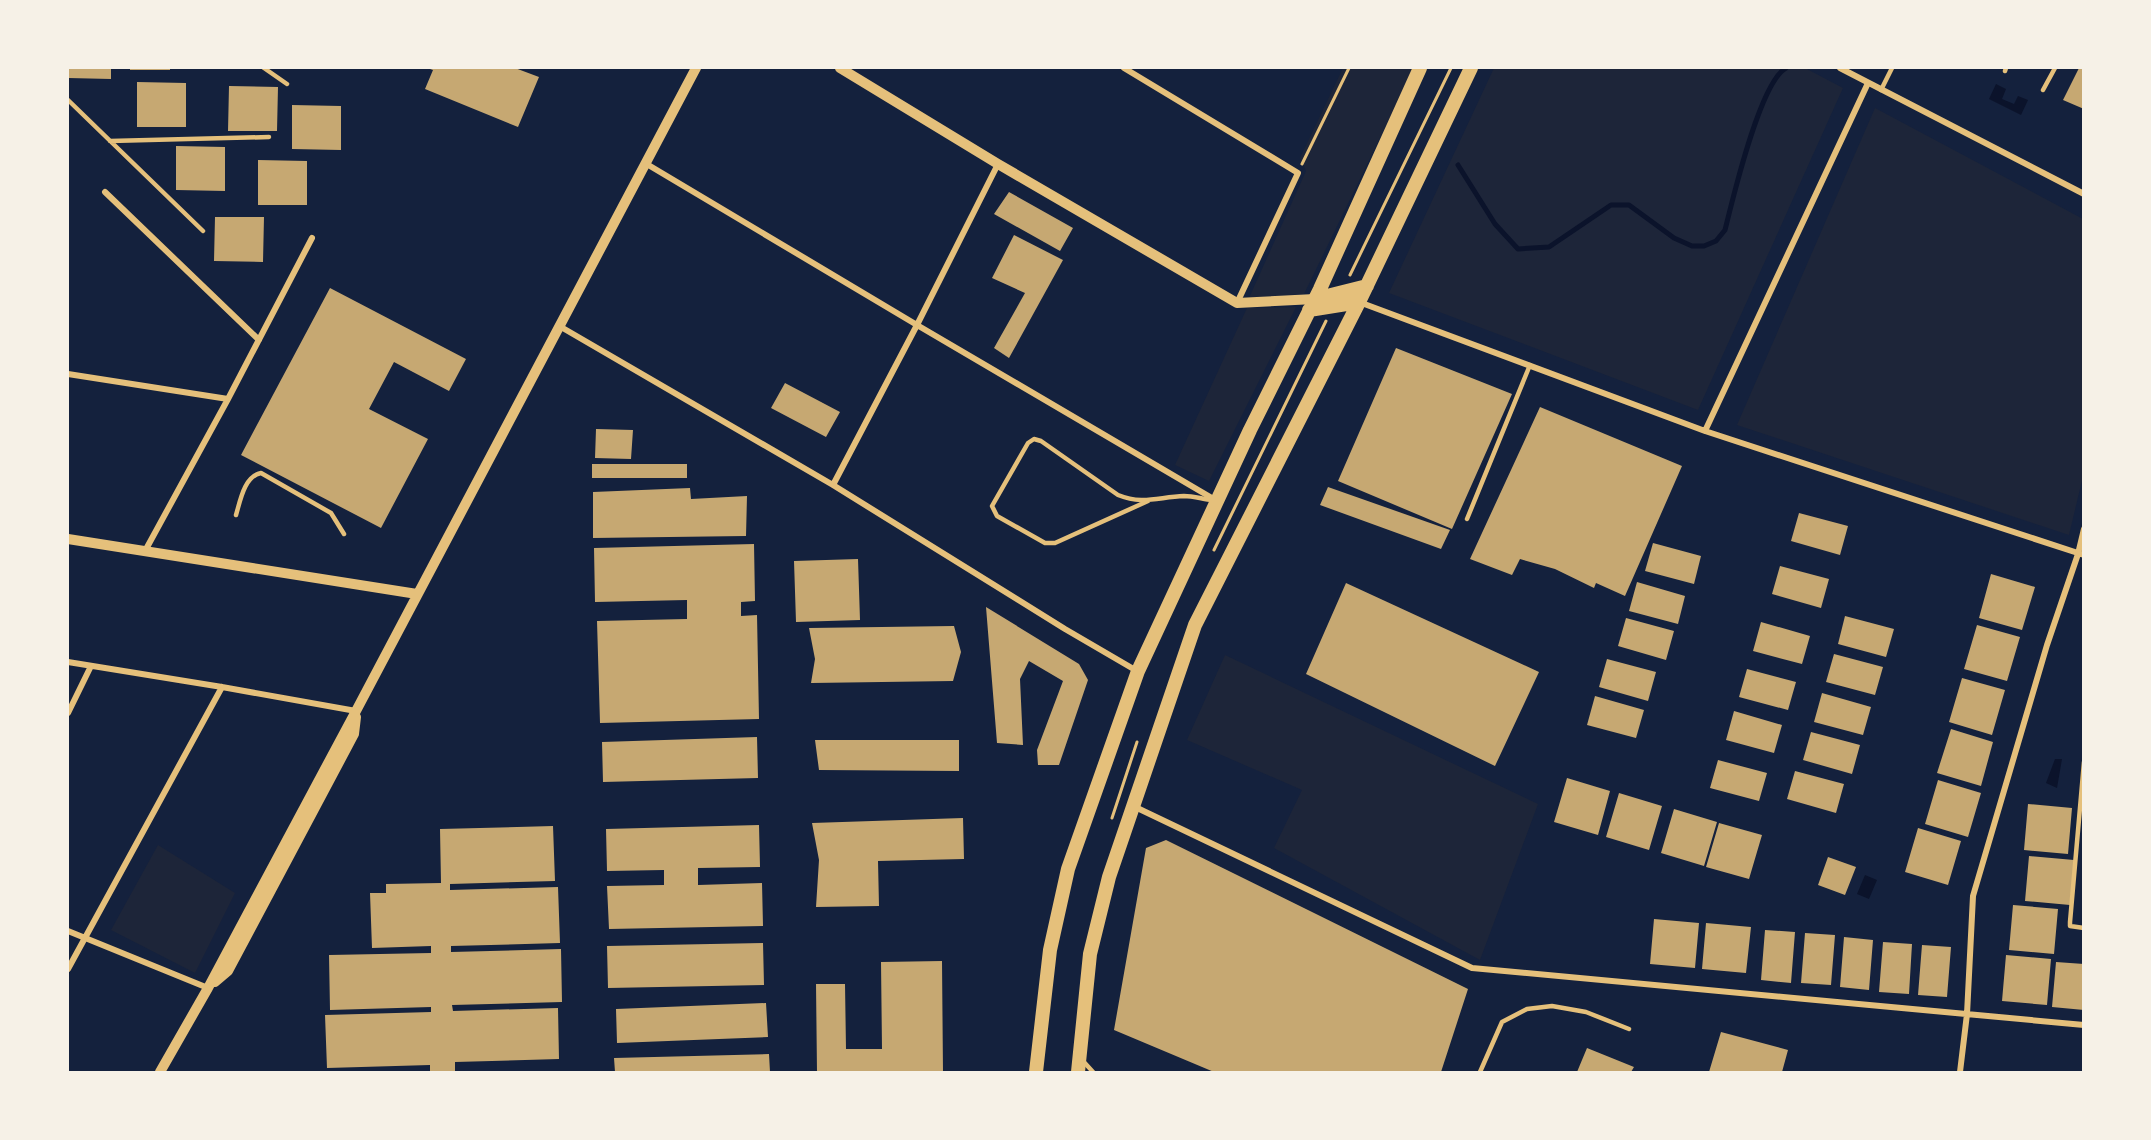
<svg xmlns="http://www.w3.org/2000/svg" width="2151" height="1140" font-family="Ubuntu,sans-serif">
  <rect width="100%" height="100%" fill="#14213d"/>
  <path fill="#1d2539" d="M1343,68h71l-110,226 -55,4 57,-127 -6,-13z
    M1494,68h311l38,20 -145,322 -309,-117z
    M1875,108l208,111 1,253 -15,63 -332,-110z
    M1296,307l-87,174 -34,-16 72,-157z
    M1225,655l313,149 -58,156 -206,-112 28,-58 -115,-50z
    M158,845l77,48 -40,80 -84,-43z"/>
  <path fill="#0b132b" d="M1996,84l10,5 -4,10 12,5 4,-8 10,4 -7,15 -32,-16z
    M2055,759h7l-5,29 -11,-5z
    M1865,875l12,5 -8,19 -12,-5z"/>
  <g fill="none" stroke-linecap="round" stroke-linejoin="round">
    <path stroke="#0b132b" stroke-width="5" d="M1458,165l37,59 23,25 31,-2 62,-42h18l45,33 18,8h12l12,-5 9,-11c8,-32 35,-148 61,-162"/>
  </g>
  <path fill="#c6a872" d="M68,68h43v11l-43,-1z
    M130,68h40v2h-40z
    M427,68h88l24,9 -21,50 -93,-38 8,-19z
    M2079,68h5v41l-21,-9z
    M137,82l49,1v44h-49z
    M229,86l49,1 -1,44h-49z
    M292,105l49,1v44l-49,-1z
    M176,146l49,1v44l-49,-1z
    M258,160l49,1v44h-49z
    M1009,192l64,36 -13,23 -66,-37z
    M215,217h49l-1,45 -49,-1z
    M1014,235l49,25 -54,98 -15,-10 31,-55 -33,-15z
    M330,288l136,71 -17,32 -55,-29 -25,47 59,30 -47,89 -140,-73z
    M1396,348l116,46 -60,135 -114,-48z
    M785,383l55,29 -14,25 -55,-29z
    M1540,407l142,59 -57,130 -29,-13 -2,5 -39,-19 -35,-10 -8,16 -42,-16z
    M596,429l37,1 -2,29 -36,-1z
    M592,464h95v14h-95z
    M1328,487l122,43 -9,19 -121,-44z
    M690,488l1,11 56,-3 -1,40 -153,2v-46z
    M1799,513l49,13 -8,29 -49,-14z
    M1653,543l48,13 -7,28 -49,-13z
    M754,544l1,57 -14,1v14l16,-1 2,104 -159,4 -3,-102 90,-2v-19l-92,2 -1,-54z
    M858,559l2,61 -64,2 -2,-61z
    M1780,566l49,13 -8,29 -49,-14z
    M1991,574l44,13 -13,43 -43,-12z
    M1637,582l48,14 -7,28 -49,-13z
    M1346,583l193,89 -44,94 -189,-92z
    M986,607l93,57 9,16 -29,85h-21l-1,-15 26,-69 -34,-20 -9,18 3,66 -26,-2z
    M1845,616l49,13 -8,28 -48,-13z
    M1626,618l48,13 -8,29 -48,-14z
    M1761,622l49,14 -8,28 -49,-13z
    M1977,625l43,12 -13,44 -43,-12z
    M954,626l7,26 -8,29 -142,2 4,-24 -6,-31z
    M1834,654l49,13 -8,28 -49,-13z
    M1607,659l49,13 -8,29 -49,-14z
    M1747,669l49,13 -8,28 -49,-13z
    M1962,678l43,12 -13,45 -43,-13z
    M1822,693l49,14 -8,28 -49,-13z
    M1595,696l49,14 -8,28 -49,-13z
    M1734,711l48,14 -8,28 -48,-13z
    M1951,729l42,13 -12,44 -44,-13z
    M1811,732l49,13 -8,29 -49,-14z
    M757,737l1,41 -155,4 -1,-40z
    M815,740h144v31l-140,-1z
    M1718,760l49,13 -8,28 -49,-13z
    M1795,771l49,13 -8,29 -49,-14z
    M1567,778l43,13 -12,44 -44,-13z
    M1938,780l43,13 -13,44 -43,-13z
    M1619,793l43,13 -13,44 -43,-13z
    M2028,804l44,4 -4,46 -44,-4z
    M1674,809l43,13 -13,44 -43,-13z
    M963,818l1,41 -86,2 1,45 -63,1 3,-47 -7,-37z
    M1719,823l43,12 -13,44 -43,-12z
    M759,825l1,42 -62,1v17l64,-2 1,43 -154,3 -2,-43 57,-1v-15l-57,1 -1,-42z
    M553,826l2,55 -105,3v6l108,-3 2,56 -109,3v6l110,-3 1,53 -110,3 1,6 105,-3 1,51 -104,3v10h-25v-7l-103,3 -2,-53 106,-3v-5l-101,3 -1,-55 102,-2v-7l-59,2 -2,-55h16v-9l55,-1 -1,-54z
    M1918,828l43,13 -13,44 -43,-13z
    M1166,840l302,149 -27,83h-227l-100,-42 32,-182z
    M2029,856l45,4 -4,45 -45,-4z
    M1828,857l28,10 -11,28 -27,-10z
    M2013,905l45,4 -4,45 -45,-4z
    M1654,919l45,4 -4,45 -45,-4z
    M1706,923l45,4 -5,46 -44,-4z
    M1765,930l30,2 -4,51 -30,-3z
    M1805,933l30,2 -4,50 -30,-2z
    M1844,937l29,3 -4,50 -29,-3z
    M1883,942l29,2 -3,50 -30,-2z
    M763,943l1,42 -156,3 -1,-42z
    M1922,945l29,2 -4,50 -29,-2z
    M2006,955l45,4 -4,46 -45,-4z
    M942,961l1,111h-126l-1,-88h29l1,65h36l-1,-87z
    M2056,962l28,2v46l-32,-3z
    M766,1003l2,34 -151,6 -1,-34z
    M1721,1032l67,18 -6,22h-73z
    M1587,1048l47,19 -3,5h-54z
    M769,1054l1,18h-155l-1,-14z"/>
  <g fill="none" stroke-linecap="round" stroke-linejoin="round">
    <path stroke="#e5c07b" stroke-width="3" d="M1302,164l47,-96
      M1350,275l101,-207
      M1214,550l112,-229
      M1112,818l25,-76"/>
    <path stroke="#e5c07b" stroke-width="4.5" d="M264,68l23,16
      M2005,71l1,-3
      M1881,90l11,-22
      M2043,90l12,-22
      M68,100l135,131
      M110,141l159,-4
      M1148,501l-93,42h-10l-48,-27 -5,-10 36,-63 6,-4 7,2 77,54c25,10 40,2 66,1 9,0 19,3 28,4
      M236,515c4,-13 8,-39 25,-42l70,40 13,21
      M1467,519l63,-154
      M2084,762l-14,160v4l14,2
      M1083,1061l10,11
      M1480,1072l22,-50 25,-13 25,-3 34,6 43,17"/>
    <path stroke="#e5c07b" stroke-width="6" d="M1124,68l174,105 -61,130
      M1840,68l244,126
      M645,163l272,162 300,176
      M105,192l154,148
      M1359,302l346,129 379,124
      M561,327l272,158 232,144 72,42
      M68,374l160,25
      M1705,431l163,-348
      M833,485l84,-160 81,-161
      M145,551l83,-152 84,-161
      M68,662l154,25 134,24
      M68,713l23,-47
      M1133,806l339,162 612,57
      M68,931l140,57
      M68,969l154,-282
      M1960,1072l7,-58 6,-118 74,-251 31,-91 6,-25"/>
    <path stroke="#e5c07b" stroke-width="10" d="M840,68l158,96 239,139 78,-4
      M68,539l349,55
      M215,982l13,-11 126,-237 2,-17
      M160,1072l48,-84 148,-277 340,-643"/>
    <path stroke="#e5c07b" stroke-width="14" d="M1315,299l52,-13
      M1309,310l50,-8
      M1036,1072l14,-122 18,-81 70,-198 112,-241 70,-141 100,-221
      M1078,1072l12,-118 19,-77 86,-252 164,-323 112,-234"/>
  </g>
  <rect width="2151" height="1140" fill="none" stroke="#f6f1e7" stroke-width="138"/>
</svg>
